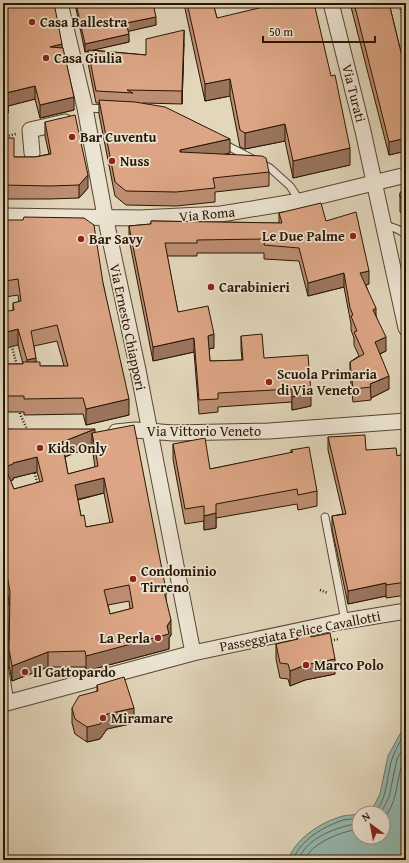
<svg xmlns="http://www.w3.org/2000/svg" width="409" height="863" font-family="'Gentium Book Plus',serif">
  <rect width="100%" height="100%" fill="#e2d6bb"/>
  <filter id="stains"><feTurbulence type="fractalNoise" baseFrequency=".005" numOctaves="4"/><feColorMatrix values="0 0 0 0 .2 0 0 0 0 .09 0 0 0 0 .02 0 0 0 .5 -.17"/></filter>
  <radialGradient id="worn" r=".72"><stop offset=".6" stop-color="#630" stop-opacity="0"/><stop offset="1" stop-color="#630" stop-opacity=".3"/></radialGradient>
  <path fill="#95b9b0" stroke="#6a786a" d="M406,723v137h-118c8,-22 33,-38 55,-44 6,-1 11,-1 16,-2v23h24v-24h-23l13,-5 7,-14 8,-38z"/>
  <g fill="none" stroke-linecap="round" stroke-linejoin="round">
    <path stroke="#5f6859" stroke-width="1" d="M372,813c15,-6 15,-40 20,-54 3,-9 9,-19 14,-28
      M381,813l8,-16 8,-38 9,-17
      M383,819c17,-18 12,-44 23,-64
      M293,860c7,-20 30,-33 50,-40 5,-1 11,-1 16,-2
      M298,860c9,-23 39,-33 61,-37
      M304,860c9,-18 36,-28 55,-31"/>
    <g stroke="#574630" stroke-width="9">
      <path id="service" d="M85,108l24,1
        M222,143l48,25 20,18 10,15
        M383,224l14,5 9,5
        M325,517l20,104
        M3,593l2,15 -1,57 6,37"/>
    </g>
    <g stroke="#574630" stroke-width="17">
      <path id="minor" d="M60,3l25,105 20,108 33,154 55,283
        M331,3l32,128 43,197
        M32,153l-2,-23 35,-8
        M3,216l137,2 81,-4 79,-13 106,-26
        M116,432l19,-2 38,3 96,-2 137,-10
        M3,704l190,-51 146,-31 67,-11"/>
    </g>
    <path stroke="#291602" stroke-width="2.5" stroke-dasharray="1 2" stroke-linecap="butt" d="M399,3l7,29
      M3,137l13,-3
      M11,343l6,23
      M20,410v4l8,17
      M34,470l4,16
      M320,590l8,3
      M328,641l11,-2"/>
    <use href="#service" stroke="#ece4d3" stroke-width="7"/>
    <use href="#minor" stroke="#ece4d3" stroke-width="15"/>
  </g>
  <path fill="#bd8e72" stroke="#291602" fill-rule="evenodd" d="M3,3l59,45 12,62 -34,8 -5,-19 -27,7v7z
    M76,3h77l3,22 -28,6 1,11 -37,8 54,5 38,-12 -2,61 -39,-1 87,50 -5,1 44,18v14l-54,6v10l-39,4 -50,-1 -11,-9 -16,-82v-11h-3l-8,-40v-12l-3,1 -9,-43z
    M176,3h37l4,15 133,147 -57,13 -8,-37 -40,8 -5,-2 -10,-51 -25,5 -21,-97 -8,2z
    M350,3h39l17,70v78l-17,4z
    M45,122l43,66 -9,10 -29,1h-47v-61l11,19h21l14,-3 -4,-18z
    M406,186v30l-6,-4v-19z
    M279,213l47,8 43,63 -3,1 10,31 10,35 -6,3 9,35 -18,9v2l-18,2 -3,-27v-13l9,-6 -5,-11v-7l-3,-8v-6l-7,-37 -36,9 -9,-35 -35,-2v-6h-67v3h-30l11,56 36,36 -5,1 1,12 32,-1 -1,-11v-13l23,22 47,48 -19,4v-8l-74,5v5l-19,2 -5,-62 -41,9 -24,-122v-13l22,-2v-3l128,2z
    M3,220l100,63 26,132 -43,10 -3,-11 -59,1v-3h-21v-48h20l-5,-19 -5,-35v-7l6,-1 -1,-7 -13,2 -2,-11zM57,341l7,25h-24l-4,-4 -2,-16z
    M3,429l92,4 71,157v9l5,36 -2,3v11l-83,22 -1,-4h-37l-36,14 -3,-16 1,-59 -3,-16 -4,-1zM92,446l3,21 -27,7 -3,-17zM37,472l3,10 -26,7 -4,-9h3v-2zM104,493l6,30 -24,4 -5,-11 -3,-16zM129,601l1,8 -20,5 -2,-9z
    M328,437l38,13 31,6 9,-3v142l-20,3v-2l-38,8 -16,-75v-13l11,-2 -15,-64z
    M173,444l37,25 81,-16v-3l26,41v15l-19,4 -1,-6 -81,14v10l-12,2v-9l-19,3 -12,-65z
    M297,635l14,2 24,37 -30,6 -15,6 -2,-7 -8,-1 -4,-19v-15l21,-4z
    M97,685l37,38 -27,6 -7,10 -13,3 -12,-8 -3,-11v-15l25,-17z"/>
  <path fill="#9a745d" stroke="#291602" d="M176,3h8v1l-8,2z
    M237,3h6l-6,2z
    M156,17v8l-30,7v-9z
    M184,30v13l-2,61v-13z
    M129,34v8l-44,10v-8z
    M62,44v13l-12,-10z
    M230,79v17l-25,5v-17z
    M35,86v13l-27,7v7l-5,2v-13l3,-9z
    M74,97v13l-34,8v-13z
    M285,124v17l-40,8v-16z
    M406,138v13l-17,4v-13z
    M230,139v14l-50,11v-14z
    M350,148v17l-57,13v-17z
    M88,175v13l-9,10v-13z
    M369,271v13l-9,3v-14z
    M344,273v14l-36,9v-13z
    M376,308v14l-3,-12z
    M18,329v16l-15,4v-16z
    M214,334v14l-6,1v-13z
    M386,337v14l-11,5v-14z
    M194,338v14l-41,9v-14z
    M36,358v16l-9,2v-16z
    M389,376v13l-18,9 -1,-14z
    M311,393v13l-19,4v-13z
    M129,399v16l-43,10v-16z
    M95,429v16l-3,-12v13l-30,12v-16z
    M37,457v15l-24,6v2l-8,2v-15l8,-4z
    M104,478v15l-29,7v-15z
    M216,513v15l-12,2v-14z
    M386,583v13l-38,8v-13z
    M171,620v15l-2,3v11l-83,22v-15l81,-30z
    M48,652v15l-36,14v-15z
    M335,659v15l-30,6 -15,6v-15l15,-6z
    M134,708v15l-27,6 -7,10 -13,3v-15l20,-13z"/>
  <path fill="#dca585" stroke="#291602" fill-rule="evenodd" d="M3,3h51l8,41 -12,3 13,1 11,49 -34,8 -5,-19 -29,7 2,7 -5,2z
    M76,3h77l3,14 -30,6 3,11 -44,10z
    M187,3h26l4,15 63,-15h34l17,73 4,-1 15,73 -57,13 -8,-37 -40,9 -5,-3 -10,-51 -25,5z
    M354,3h35l17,70v65l-17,4z
    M184,30l-2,61 -55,-1 6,3 -37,-2 -8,-41 58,5v-16z
    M99,100l36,2 30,5 65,32 -50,11v2l82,4 4,2 3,14 -56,6 2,10 -39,4 -50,-1 -11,-9z
    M75,115l13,60 -9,10 -29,1 -47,-1v-47h11v19h21l16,-3 -6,-32z
    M406,186v16l-6,-5v-4z
    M321,203l5,18 30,-9 13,59 -9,2 16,35 -3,2 13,27 -11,5 14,34 -19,8 1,3 -18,2 -3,-27 14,-8 -10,-22 3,-1 -6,-15 2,-1 -3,-7 -6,-35 -36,10 -9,-35 -35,-3 1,-6 -68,1v3h-32l13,69 30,-6 6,28 -6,2 2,25 33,-1 -2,-24 21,-2 2,24 44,-3 3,38 -19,4v-8l-74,4v6l-19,1 -5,-62 -41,9 -24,-121 22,-2v-3l131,2 -3,-10z
    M24,217l60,1 10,7 9,58 26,116 -43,10 -3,-11 -59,1v-3h-21v-32h20v-2h17v4h28l-11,-41 -26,6 5,27 -9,2 -9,-31 -15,4v-21l11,-2 -1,-7 8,-2 -3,-22 -13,2 -2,-11v-50h20z
    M134,425l32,165 -2,1 7,29 -4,6 2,8 -83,22 -1,-5 -37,1 -36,14 -3,-17 1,-57 -3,-17 -4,-2v-27h2l-2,-5v-112h92l-33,13 6,32 30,-8 -6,-33zM37,457l6,24 -29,8 -9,-22 8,-3v-1zM104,478l9,44 -27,5 -2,-12 -3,1 -6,-31zM129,585l4,23 -23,6 -6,-24z
    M365,435l1,15 30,-2 1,8 9,-3v87h-1l1,4v38l-20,3v-2l-38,8 -16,-75 14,-2 -18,-77z
    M205,438l5,31 83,-17 -2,-2 18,-3 8,44 -19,4 -1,-6 -81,15v9l-12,3v-10l-19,3 -12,-65z
    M310,633l1,4 19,-4 5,26 -30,6 -15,6 -2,-7 -8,-1 -4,-19 22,-5 -1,-4z
    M124,677l10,31 -27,6 -7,10 -13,3 -12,-8 -3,-11 7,-12 19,-5 -1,-6z"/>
  <g fill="#8f2418" stroke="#ece4d3" stroke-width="1.5">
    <circle cx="32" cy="22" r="4"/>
    <circle cx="46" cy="58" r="4"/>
    <circle cx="72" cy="137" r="4"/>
    <circle cx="112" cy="161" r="4"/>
    <circle cx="353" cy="236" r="4"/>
    <circle cx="81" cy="239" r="4"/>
    <circle cx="211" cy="287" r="4"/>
    <circle cx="269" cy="382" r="4"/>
    <circle cx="40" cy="448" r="4"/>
    <circle cx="133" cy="579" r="4"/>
    <circle cx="158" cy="638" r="4"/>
    <circle cx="306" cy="665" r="4"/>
    <circle cx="25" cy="672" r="4"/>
    <circle cx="103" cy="718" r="4"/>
  </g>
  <g text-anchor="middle" stroke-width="3.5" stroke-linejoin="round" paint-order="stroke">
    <g font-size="14" font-weight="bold" fill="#291602" stroke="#ece4d3" text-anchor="start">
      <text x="40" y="27">Casa Ballestra</text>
      <text x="54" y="63">Casa Giulia</text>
      <text x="80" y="142">Bar Cuventu</text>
      <text x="120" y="166">Nuss</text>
      <text x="345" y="241" text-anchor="end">Le Due Palme</text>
      <text x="89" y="244">Bar Savy</text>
      <text x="219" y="292">Carabinieri</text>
      <text x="277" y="379">Scuola Primaria<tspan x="277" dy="16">di Via Veneto</tspan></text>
      <text x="48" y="453">Kids Only</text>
      <text x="141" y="576">Condominio<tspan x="141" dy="16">Tirreno</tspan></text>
      <text x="150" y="643" text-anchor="end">La Perla</text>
      <text x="314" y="670">Marco Polo</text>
      <text x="33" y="677">Il Gattopardo</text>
      <text x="111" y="723">Miramare</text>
    </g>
    <g font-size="14" fill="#291602" stroke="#ece4d3">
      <text transform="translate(354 93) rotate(76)" y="5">Via Turati</text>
      <text transform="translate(207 214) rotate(-5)" y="5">Via Roma</text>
      <text transform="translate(128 327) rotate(78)" y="5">Via Ernesto Chiappori</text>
      <text x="204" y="436">Via Vittorio Veneto</text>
      <text transform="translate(300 631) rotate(-11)" y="5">Passeggiata Felice Cavallotti</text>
    </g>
  </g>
  <rect width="409" height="863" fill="none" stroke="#e2d6bb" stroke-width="16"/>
  <rect x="4" y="4" width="401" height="855" fill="none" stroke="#291602" stroke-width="2"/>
  <rect x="8" y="8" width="393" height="847" fill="none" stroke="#291602"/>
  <g transform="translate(371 825) rotate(328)"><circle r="19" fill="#ece4d3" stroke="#9e927f"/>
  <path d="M0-3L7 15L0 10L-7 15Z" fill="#8f2418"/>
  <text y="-6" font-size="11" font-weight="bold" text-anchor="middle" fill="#291602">N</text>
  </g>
  <path d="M263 36v6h112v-6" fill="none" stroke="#291602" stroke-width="2"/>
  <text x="269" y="36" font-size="12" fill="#291602" stroke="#ece4d3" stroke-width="3" paint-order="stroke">50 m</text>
  <rect width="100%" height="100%" filter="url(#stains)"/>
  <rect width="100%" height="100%" fill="url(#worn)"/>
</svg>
